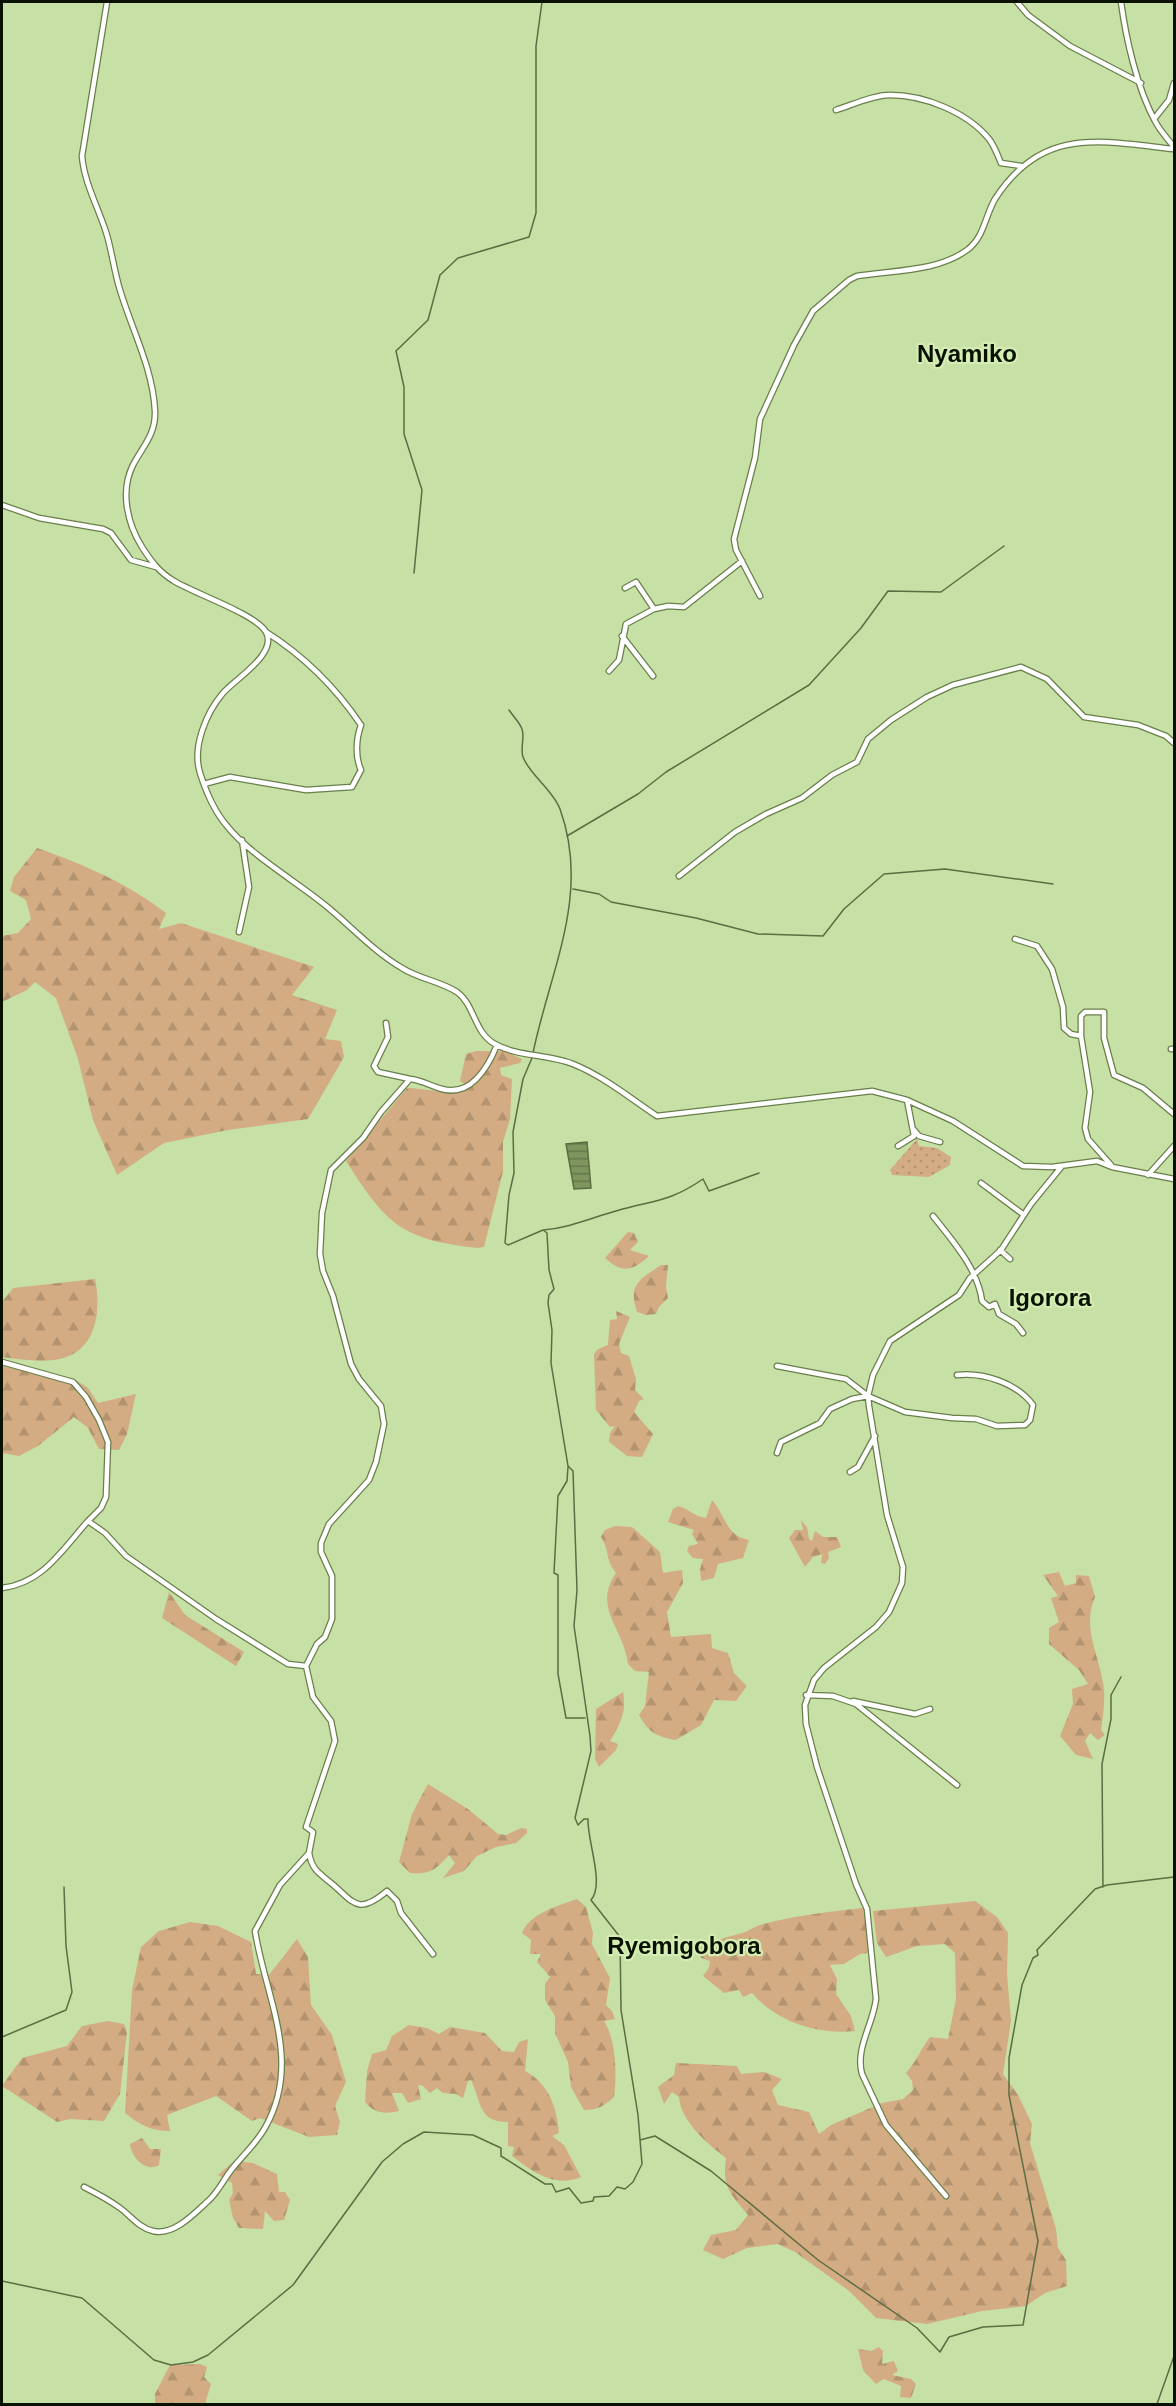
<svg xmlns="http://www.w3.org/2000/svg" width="1176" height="2406" font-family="Helvetica,sans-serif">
  <defs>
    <pattern id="green-dots" width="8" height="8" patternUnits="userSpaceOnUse" patternTransform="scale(1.5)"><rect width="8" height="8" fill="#d3ac84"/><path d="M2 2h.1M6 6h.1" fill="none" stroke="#b49370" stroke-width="1.8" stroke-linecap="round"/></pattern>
    <pattern id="forest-firs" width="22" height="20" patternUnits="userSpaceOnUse" patternTransform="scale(1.5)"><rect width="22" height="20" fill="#d3ac84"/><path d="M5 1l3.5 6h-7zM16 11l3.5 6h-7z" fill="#b49370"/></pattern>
    <pattern id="water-rules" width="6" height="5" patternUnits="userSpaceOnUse" patternTransform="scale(1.5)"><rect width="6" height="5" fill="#7e955e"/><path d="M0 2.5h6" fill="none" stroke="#65784b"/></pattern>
  </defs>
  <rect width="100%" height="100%" fill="#c6e0a6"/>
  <path fill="url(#green-dots)" d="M917,1139l2,7 18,2 14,9 -1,8 -21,12 -37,-2 -2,-5z"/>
  <path fill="url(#forest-firs)" d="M37,848c46,16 90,35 129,65l-7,16 22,-6 133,44 -22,28 45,15 -12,29 16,2 3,16 -36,62 -80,11 -64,13 -47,32 -24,-55 -15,-61 -22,-61 -21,-16 -8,8 -25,12v-66l16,-3 13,-14 -5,-19 -16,-9 4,-14z
    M476,1051h28l18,8 -2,4 -20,5 1,7 11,4 -2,40 -7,23v29l-19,76 -6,1c-76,-8 -92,-24 -132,-87l61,-73c23,0 41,9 63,0l-10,-7 6,-27z
    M628,1232l6,1 4,9 -8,8 19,6c-16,15 -27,18 -44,2z
    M661,1265h7l-2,21 2,12 -9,9 -3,7 -10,1 -9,-3c-9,-28 2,-32 24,-47z
    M95,1279c7,33 1,76 -41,81 -17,2 -36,-1 -52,-3v-55l11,-14z
    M616,1311l14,6 -11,27 2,9 8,3 7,23 -1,11 9,9 -5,2 -5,11 19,22 -11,23 -15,-1 -18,-14 1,-9 5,-7 -5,1 -14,-17 -2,-56 4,-5 10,-4 2,-25 7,-1z
    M2,1366l48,11 23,1 15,10 10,15 38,-9 -9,40 -8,16 -20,-1 -11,-21 -14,-11 -36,29 -19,10 -17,-3z
    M712,1500c14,16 14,36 37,40l-6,18 -25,6 -4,14 -13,3 -1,-12 3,-10 -10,-1 -6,-7 2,-5 9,-2 -6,-10 2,-4 -26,-8 5,-13 5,-3c11,3 15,10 28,12z
    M801,1520l6,7 2,12 3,2 3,-10 8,6h14l4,10 -13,5 1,6 -4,6 -4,-1 1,-9 -9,3 -8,10 -16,-29 6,-8h8z
    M615,1526l17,1 28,25 3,21 19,-3 1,13 -16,29 4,25 40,-3 1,14 16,5 6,20 13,13 -11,15 -22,-1 -13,25 -25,15c-19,-3 -28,-8 -37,-25l6,-9 4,-34 -14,-1 -7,-7c-4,-36 -36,-56 -12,-91 -11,-13 -6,-22 -15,-36l4,-7z
    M1059,1572l6,14 11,-3v-8l13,1 6,21c-13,31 3,55 8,86 3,15 0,32 -2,47l4,5 -7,5 -8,-7 -5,8 8,18 -17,-4 -16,-19 13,-32 -1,-15 16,-5 -9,-14 -30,-26v-16l10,-6 -8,-24 7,-2 -15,-21z
    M169,1592l16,23 59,37 -8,14 -74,-48z
    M623,1692c4,20 -3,32 -13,49l8,3 -2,6 -17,17 -4,-8 1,-50z
    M428,1784l40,25 30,25 8,1 15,-7 6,1v4l-11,10 -20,4 -19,9 -13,15 -21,7 12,-15 -6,-8c-13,14 -18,20 -39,18l-11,-11 13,-48z
    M577,1899l9,8 7,26 -1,11 18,34 -4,27 6,6 3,8 -11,2c12,18 13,54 10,76 -10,9 -16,13 -30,13l-13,-23 -3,-25 -13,-29v-17l-10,-16v-16l5,-7 -13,-15 4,-8h-11l1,-14 -9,-7c8,-20 36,-27 55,-34z
    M975,1901l22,16 11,16 -1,41 4,47 -8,53 15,21 14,29 -2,19 26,86 2,19 8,12 1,26 -22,7 -19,13 -44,5 -55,13 -51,-6 -28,-28 -53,-38 -17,-8 -31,4 -24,11 -20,-9 8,-15 25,-5 12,-15c-18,-22 -26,-27 -22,-57 -19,-15 -45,-36 -47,-61l-7,-5 -8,12 -6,-17 16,-12 2,-12 61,3 4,8 23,-2 18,7 -10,11 6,15 31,7 10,22 12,-9 51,-22 21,-4 10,-9 -1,-9 -6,-8c10,-11 15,-24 24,-36l18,2 8,-40 -1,-46 -10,-9 -28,2 -31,11 -9,-14 -4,-32z
    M863,1908l5,21v24l-8,1 -16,10 -14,1 7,14 -1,15 15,22 4,15c-38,4 -78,-9 -103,-38l-9,4 -4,-7 -15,3 -21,-17 6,-8 1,-7 -9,-3 -3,-10c14,-8 28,-10 44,-15 7,-2 13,-7 21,-9 30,-8 70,-13 100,-16z
    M190,1922l28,4 33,16 5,32 13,1 28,-36 11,18 3,48 21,30 14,47 -11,24 5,16 -3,13 -28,2 -49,-19 -8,3 -36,-25 -49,19 3,16c-19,0 -30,-6 -45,-18l7,-123 9,-43 18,-16z
    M108,2021l16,3 3,8 -7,62 -16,27 -34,-2 -13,3 -55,-36 20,-28 45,-12 15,-20z
    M409,2025l18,3 12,6 11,-7 35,6 17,18 12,1 5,-10 9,-3 -3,32c24,13 32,36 34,62l-7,3 12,9 17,32c-27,11 -48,-5 -69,-21l2,-9 -6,-1v-24c-30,0 -26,-19 -37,-42l-3,1 -5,17 -7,-4 -13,-1 -6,-5 -7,5 -7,-7 -5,-1 3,14 -13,4 -6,-10h-10l7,18c-14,3 -24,3 -34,-9l2,-31 5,-17 14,-4 6,-14z
    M142,2138l8,11h11l-2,16c-13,8 -28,-8 -29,-21z
    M234,2161l19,2 24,11 2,18h6l5,8 -6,20 -10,1 -9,-10 -2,18 -24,-1 -6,-10 -4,-18 4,-7 -1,-10 -14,-8z
    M879,2347l4,4 -1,13 12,-3 4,10 -6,4 19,4 5,5 -5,14 -11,-1 1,-11 -17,-7 -8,5 -13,-14 -5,-21 13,2z
    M200,2364l7,3 -3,10 7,7 -6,20h-50v-10l15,-29z"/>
  <path fill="url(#water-rules)" stroke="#5b6d42" stroke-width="1.5" d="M587,1142l4,46 -17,1 -8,-45z"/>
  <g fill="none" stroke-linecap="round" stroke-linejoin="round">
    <path stroke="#5b6d42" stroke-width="1.5" d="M414,573l8,-83 -18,-56v-47l-8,-36 32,-31 12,-45 18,-17 71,-21 7,-24v-167l6,-44
      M509,710c4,6 11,13 13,19 3,8 -2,19 1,28 6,17 30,33 37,52 31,86 -10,161 -27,244
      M567,836l71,-42 28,-22 143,-87 52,-57 27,-37 53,1 63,-46
      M573,889l26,5 12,8 85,16 62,16 65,2 21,-27 40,-35 61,-5 108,15
      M543,1230c26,-2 48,-12 73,-19 37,-11 52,-8 87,-32l6,12 50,-18
      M568,1467l-1,14 -9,15 -4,77 4,2v99l8,44h19
      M1103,1887l-1,-123 9,-45v-24l10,-18
      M2,2037l64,-27 6,-18 -6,-46 -2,-59
      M640,2140l15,-4 56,35 107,89 99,68 23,24 9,-15 34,-10 40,-2 15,-84 -29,-146v-37l13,-73 11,-27 5,-3 -1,-5 58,-61 12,-4 67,-8
      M2,2281l80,17 72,62 17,5 22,-3 15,-7 85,-70 89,-123 21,-18 21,-12 49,3 28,13v8l44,28h7l4,8 13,-4 12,15 12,-2 1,-4 15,-1 8,-9 8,2 8,-7 9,-18 -4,-49 -17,-105 -1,-73 -29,-37c14,-16 -4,-59 -3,-81h-4l-6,6 -3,-7 16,-67 -1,-15 -16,-110 3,-36 -4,-119 -5,-5 -17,-103 1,-33 -4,-27 1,-8 5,-6 -5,-19 -2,-37 -4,-3 -35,15 -3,-2 4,-48 5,-22 -1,-41 10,-53 9,-21
      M1157,2404l17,-48"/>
    <g stroke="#697f4a" stroke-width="7">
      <path id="minor" d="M107,2l-25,154c2,26 16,51 24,76 6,19 8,39 14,58 12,40 33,79 35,121 1,23 -12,35 -22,54 -13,26 -6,58 9,82 9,14 17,25 32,34 19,12 82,33 92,51 12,22 -31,47 -43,61 -17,20 -31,54 -23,80 6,19 14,38 27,53 22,28 70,56 98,79 26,21 48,46 77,63 17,11 38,13 55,24 18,13 17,41 38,52 23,13 54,10 78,20 30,12 57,34 84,52l215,-25 35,9 46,21 70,45 29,1 45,-6 15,6 62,12
        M1017,2l11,13 42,31 71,37
        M1121,2c5,37 16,86 34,119 5,10 13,18 19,26
        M836,110c16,-5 37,-15 54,-15 34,0 77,17 99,44 5,6 9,17 12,24l20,3
        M1154,119l15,-19 5,-17
        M2,505l37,13 64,11 8,4 20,27 25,7
        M625,588l11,-6 18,27
        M760,596l-24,-46 -2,-11 21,-81 5,-39 34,-74 19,-34 36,-31 8,-4c36,-6 80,-4 110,-26 17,-12 18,-34 28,-51 47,-73 105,-58 179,-50
        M622,636l31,40
        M609,671l10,-11 7,-36 28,-15 14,-3 16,1 58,-46
        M204,784l26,-7 76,13 46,-3 9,-17c-6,-13 -5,-31 0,-45 -25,-37 -57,-69 -95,-93
        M679,876l56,-44 31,-18 36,-16 30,-23 25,-13 11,-23 23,-19 36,-23 26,-12 68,-18 26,12 37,38 54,8 28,11 8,7
        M239,932l10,-45 -7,-47
        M1015,939l22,7 15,23 11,38 1,21 7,6 10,2 9,56 -5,36 3,11 23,26
        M386,1023l2,14 -14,29 4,6 32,7
        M1081,1036v-20l4,-4h19v26l10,37 29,13 31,26
        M1171,1049h3
        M914,1130l5,6 21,6
        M898,1146l16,-10 -7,-36
        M1148,1175l26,-29
        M981,1183l43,32
        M933,1216c19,24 45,53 49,85l7,6 6,-3 4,10 17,10 7,9
        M1000,1250l10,9
        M2,1362l71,20 13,15 13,23 9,22 -2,55 -5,11 -13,13
        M777,1366l69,13 22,17
        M777,1453l4,-11 39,-19 10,-14 22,-10 16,-3 37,16 47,6 24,1 21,7 28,-1 5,-5 3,-15c-16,-22 -50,-33 -76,-30
        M850,1472l8,-5 17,-31
        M2,1588c41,-5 60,-38 86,-67l17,12 21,23 90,63 72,45 18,2
        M806,1695l27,1 23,8 101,81
        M853,1701l62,13 15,-5
        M309,1853l4,-21 -7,-5 29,-86 -4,-20 -18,-24 -7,-31 11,-22 8,-7 7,-18v-43l-11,-24v-9l8,-19 40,-44 7,-18 8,-38 -3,-18 -22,-27 -8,-15 -18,-68 -10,-25 -3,-17 2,-41 9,-43 32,-32 18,-26 29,-33c11,1 21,7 32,10 29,8 46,-22 55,-44
        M84,2187c12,6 25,13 36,21 10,7 19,20 33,23 20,5 40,-16 54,-29 11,-9 16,-22 25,-33 11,-14 25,-26 34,-43 36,-66 0,-127 -11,-195l25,-46 29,-32c3,17 10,20 22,30 23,19 26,33 56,8l10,10 4,12 32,41
        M946,2196l-60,-71 -24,-51c-7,-26 11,-49 14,-75l-9,-90 -11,-25 -39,-117 -11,-43 -1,-19 9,-25 10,-12 52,-41 13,-15 13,-29 1,-16 -16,-52 -18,-109 -1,-10 5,-21 17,-34 69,-46 11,-17 31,-28 30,-46 31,-38"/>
    </g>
    <use href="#minor" stroke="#fff" stroke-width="4.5"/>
  </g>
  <g text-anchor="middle" stroke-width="4.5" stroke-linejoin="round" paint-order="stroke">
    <g font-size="24" font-weight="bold" fill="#091101" stroke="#d3edb3">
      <text x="967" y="362">Nyamiko</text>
      <text x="1050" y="1306">Igorora</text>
      <text x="684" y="1954">Ryemigobora</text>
    </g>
  </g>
  <rect width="1176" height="2406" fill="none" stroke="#091101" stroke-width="6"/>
</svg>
